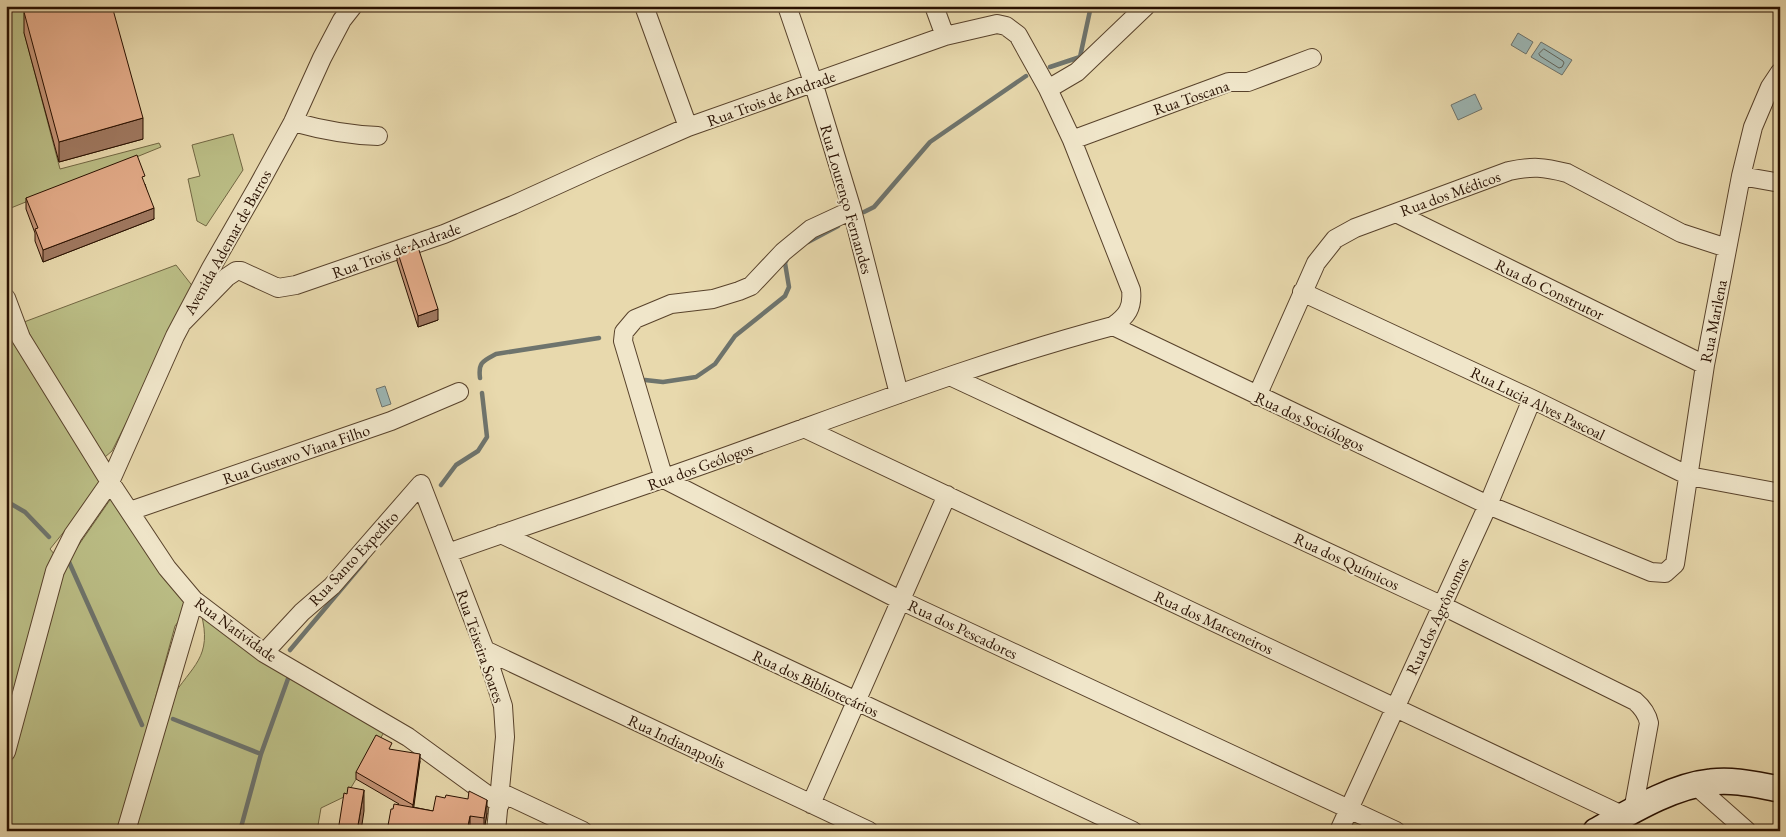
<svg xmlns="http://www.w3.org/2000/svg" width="1786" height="837" font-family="'EB Garamond',serif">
  <rect width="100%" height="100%" fill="#e8d9ad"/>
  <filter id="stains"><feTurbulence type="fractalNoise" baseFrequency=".004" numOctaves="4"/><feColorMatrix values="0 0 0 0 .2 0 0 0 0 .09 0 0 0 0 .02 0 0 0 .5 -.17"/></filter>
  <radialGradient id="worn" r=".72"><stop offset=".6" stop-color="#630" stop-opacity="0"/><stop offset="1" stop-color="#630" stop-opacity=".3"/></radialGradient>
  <path fill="#bbbe86" stroke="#726743" d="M6,6h58l-28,23 -12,3 36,137 99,-26 2,4 -155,63z
    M233,134l10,36 -37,56 -9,-5 -9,-42 12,-3 -8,-31z
    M176,265l18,23 -82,163 -7,6 -69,-109 -12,-26z
    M6,317l92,159 2,8 -4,8 -46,57 5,6 -49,174z
    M112,497l74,105 -1,11 -10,13 -56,205h-113v-49l56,-213z
    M201,613l185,116 -40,67 -25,12 -4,23h-183l37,-132c21,-34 42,-41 30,-86z
    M1349,808l47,23h-57z"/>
  <path fill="#9cb7b5" stroke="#6e746d" d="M1518,33l15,9 -7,12 -15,-9z
    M1541,42l31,18 -10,15 -31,-18z
    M1475,94l7,15 -24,11 -7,-15z
    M385,386l6,18 -9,3 -6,-18z"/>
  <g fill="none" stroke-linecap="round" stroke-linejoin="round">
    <path stroke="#62645a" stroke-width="1" d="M1544,49l19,12 1,2 -2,4 -3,1 -19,-12 -1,-2z"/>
    <path stroke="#6e746d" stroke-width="4.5" d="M1050,67l30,-10 11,-51
      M864,212l10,-5 56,-65 96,-66
      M808,242l30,-16
      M480,378c-2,-16 3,-17 16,-24l103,-16
      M645,380l18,2 33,-5 19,-13 20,-28 50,-40 4,-9 -4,-24 2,-4
      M441,485l15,-20 22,-14 9,-14 -5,-44
      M6,501l19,11 24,25
      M69,562l73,163
      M290,650l75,-89
      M173,719l88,35
      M240,831l21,-77 28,-78"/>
    <g stroke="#58422b" stroke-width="20">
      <path id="street" d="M644,6l44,121
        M787,6l26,76 39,128 47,184
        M934,6l11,30
        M1048,89l29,-17 69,-66
        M293,122c29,8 55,13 85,14
        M1072,140l157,-58h19l64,-24
        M1741,176l39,7
        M852,210l-41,19 -28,23 -32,34 -12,5 -26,8 -42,5 -36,15 -11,13 -1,9 41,138 236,121 496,231
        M1396,213l309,152
        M1302,292l230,107 157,77 91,17
        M6,298l15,40 89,144 57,86 27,32 70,53 144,84 92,67
        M182,323l45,-46 9,-6h5l37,17 18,-3 148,-51 69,-29 88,-40 87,-38 257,-91 52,-12 9,2 12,9 30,54 24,51 59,150c2,18 -4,26 -18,36
        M952,377l491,229 192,95c7,6 12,12 14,22l-16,88
        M1257,396l59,-133 19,-24 20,-11 154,-57c24,-5 34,-4 58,2l114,60 46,15
        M804,428l820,388
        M130,511l261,-90 68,-29
        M501,534l632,297
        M448,553c98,-35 197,-67 296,-103 122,-44 244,-91 369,-124l375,179 163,67 14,1 10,-9 30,-199 36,-189 12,-49 17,-40 10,-15
        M485,650l384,181
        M264,653l38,-41 30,-26 89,-102 64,166 18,56 2,31 -9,94
        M6,752l49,-181 18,-36 37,-53 65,-146 36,-68 47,-82 35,-64 29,-64 20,-38 11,-14
        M1694,784l53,47
        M500,792l83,39
        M811,804l136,-309
        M126,831l68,-231
        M1339,831l149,-326 44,-106"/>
    </g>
    <g stroke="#281000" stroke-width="28">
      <path id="secondary" d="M1596,831c34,-19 76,-45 115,-49 23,-3 46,3 69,7"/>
    </g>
    <use href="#street" stroke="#f0e6ca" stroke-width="18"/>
    <use href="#secondary" stroke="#f0e6ca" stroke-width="25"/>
  </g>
  <path fill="#c59578" stroke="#281000" d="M24,12l119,127 -84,23 -35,-129z
    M145,184l9,35 -111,43 -8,-21v-8l-9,-24v-11z
    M397,250l41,70 -20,7 -21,-66z
    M392,750l28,11 -7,46 20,4 54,2 -3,18 -14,-2 -77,-20 6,-5 -43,-25v-7z"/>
  <path fill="#a07961" stroke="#281000" d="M143,118v21l-84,23v-20z
    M154,208v11l-111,43v-12z
    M438,309v11l-20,7v-11z
    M420,754v7l-7,52v-8z
    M364,790v21l-3,20h-4z
    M487,800v13l-3,18v-13z
    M470,816v15h-3z"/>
  <path fill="#e5ad8b" stroke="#281000" d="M45,6h67l31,112 -84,24 -35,-130z
    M137,155l8,21 -3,1 12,31 -111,42 -8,-21 3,-1 -12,-30z
    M417,244l21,65 -20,7 -21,-66z
    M376,735l16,8 -3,6 31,5 -7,51 -57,-33z
    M348,787l16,3 -7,41h-19l6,-38 3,1z
    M469,791l18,9 -3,18 -14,-2 -3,15h-80l4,-22h2l1,-5 39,7 3,-15 9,2 1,-3 22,4z"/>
  <g text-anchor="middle" stroke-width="4" stroke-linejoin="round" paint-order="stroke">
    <g font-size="16" fill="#281000" stroke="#f0e6ca">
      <text transform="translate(1191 97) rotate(-19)" y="6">Rua Toscana</text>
      <text transform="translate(771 98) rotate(-20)" y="6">Rua Trois de Andrade</text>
      <text transform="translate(1450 193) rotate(-20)" y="6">Rua dos Médicos</text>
      <text transform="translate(847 199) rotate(74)" y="6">Rua Lourenço Fernandes</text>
      <text transform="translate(227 242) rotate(-61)" y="6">Avenida Ademar de Barros</text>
      <text transform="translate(396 250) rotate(-20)" y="6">Rua Trois de Andrade</text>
      <text transform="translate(1550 289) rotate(26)" y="6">Rua do Construtor</text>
      <text transform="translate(1713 321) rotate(-79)" y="6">Rua Marilena</text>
      <text transform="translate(1538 403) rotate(26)" y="6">Rua Lucia Alves Pascoal</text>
      <text transform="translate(1310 421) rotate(25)" y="6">Rua dos Sociólogos</text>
      <text transform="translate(296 454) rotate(-19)" y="6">Rua Gustavo Viana Filho</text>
      <text transform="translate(700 466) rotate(-20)" y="6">Rua dos Geólogos</text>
      <text transform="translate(353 558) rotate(-47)" y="6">Rua Santo Expedito</text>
      <text transform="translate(1347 561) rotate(25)" y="6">Rua dos Químicos</text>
      <text transform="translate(1437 616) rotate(-65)" y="6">Rua dos Agrônomos</text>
      <text transform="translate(1214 622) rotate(25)" y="6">Rua dos Marceneiros</text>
      <text transform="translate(236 629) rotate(36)" y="6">Rua Natividade</text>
      <text transform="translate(963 629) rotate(25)" y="6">Rua dos Pescadores</text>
      <text transform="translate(481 646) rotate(71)" y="6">Rua Teixeira Soares</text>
      <text transform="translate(816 683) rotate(25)" y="6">Rua dos Bibliotecários</text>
      <text transform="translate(677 741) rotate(25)" y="6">Rua Indianapolis</text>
    </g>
  </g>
  <rect width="1786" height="837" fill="none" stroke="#e8d9ad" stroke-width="25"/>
  <rect x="8" y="8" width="1771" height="822" fill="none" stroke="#281000" stroke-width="2.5"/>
  <rect x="12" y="12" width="1761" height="812" fill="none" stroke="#281000"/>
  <rect width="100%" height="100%" filter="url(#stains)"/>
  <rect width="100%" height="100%" fill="url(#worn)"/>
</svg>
